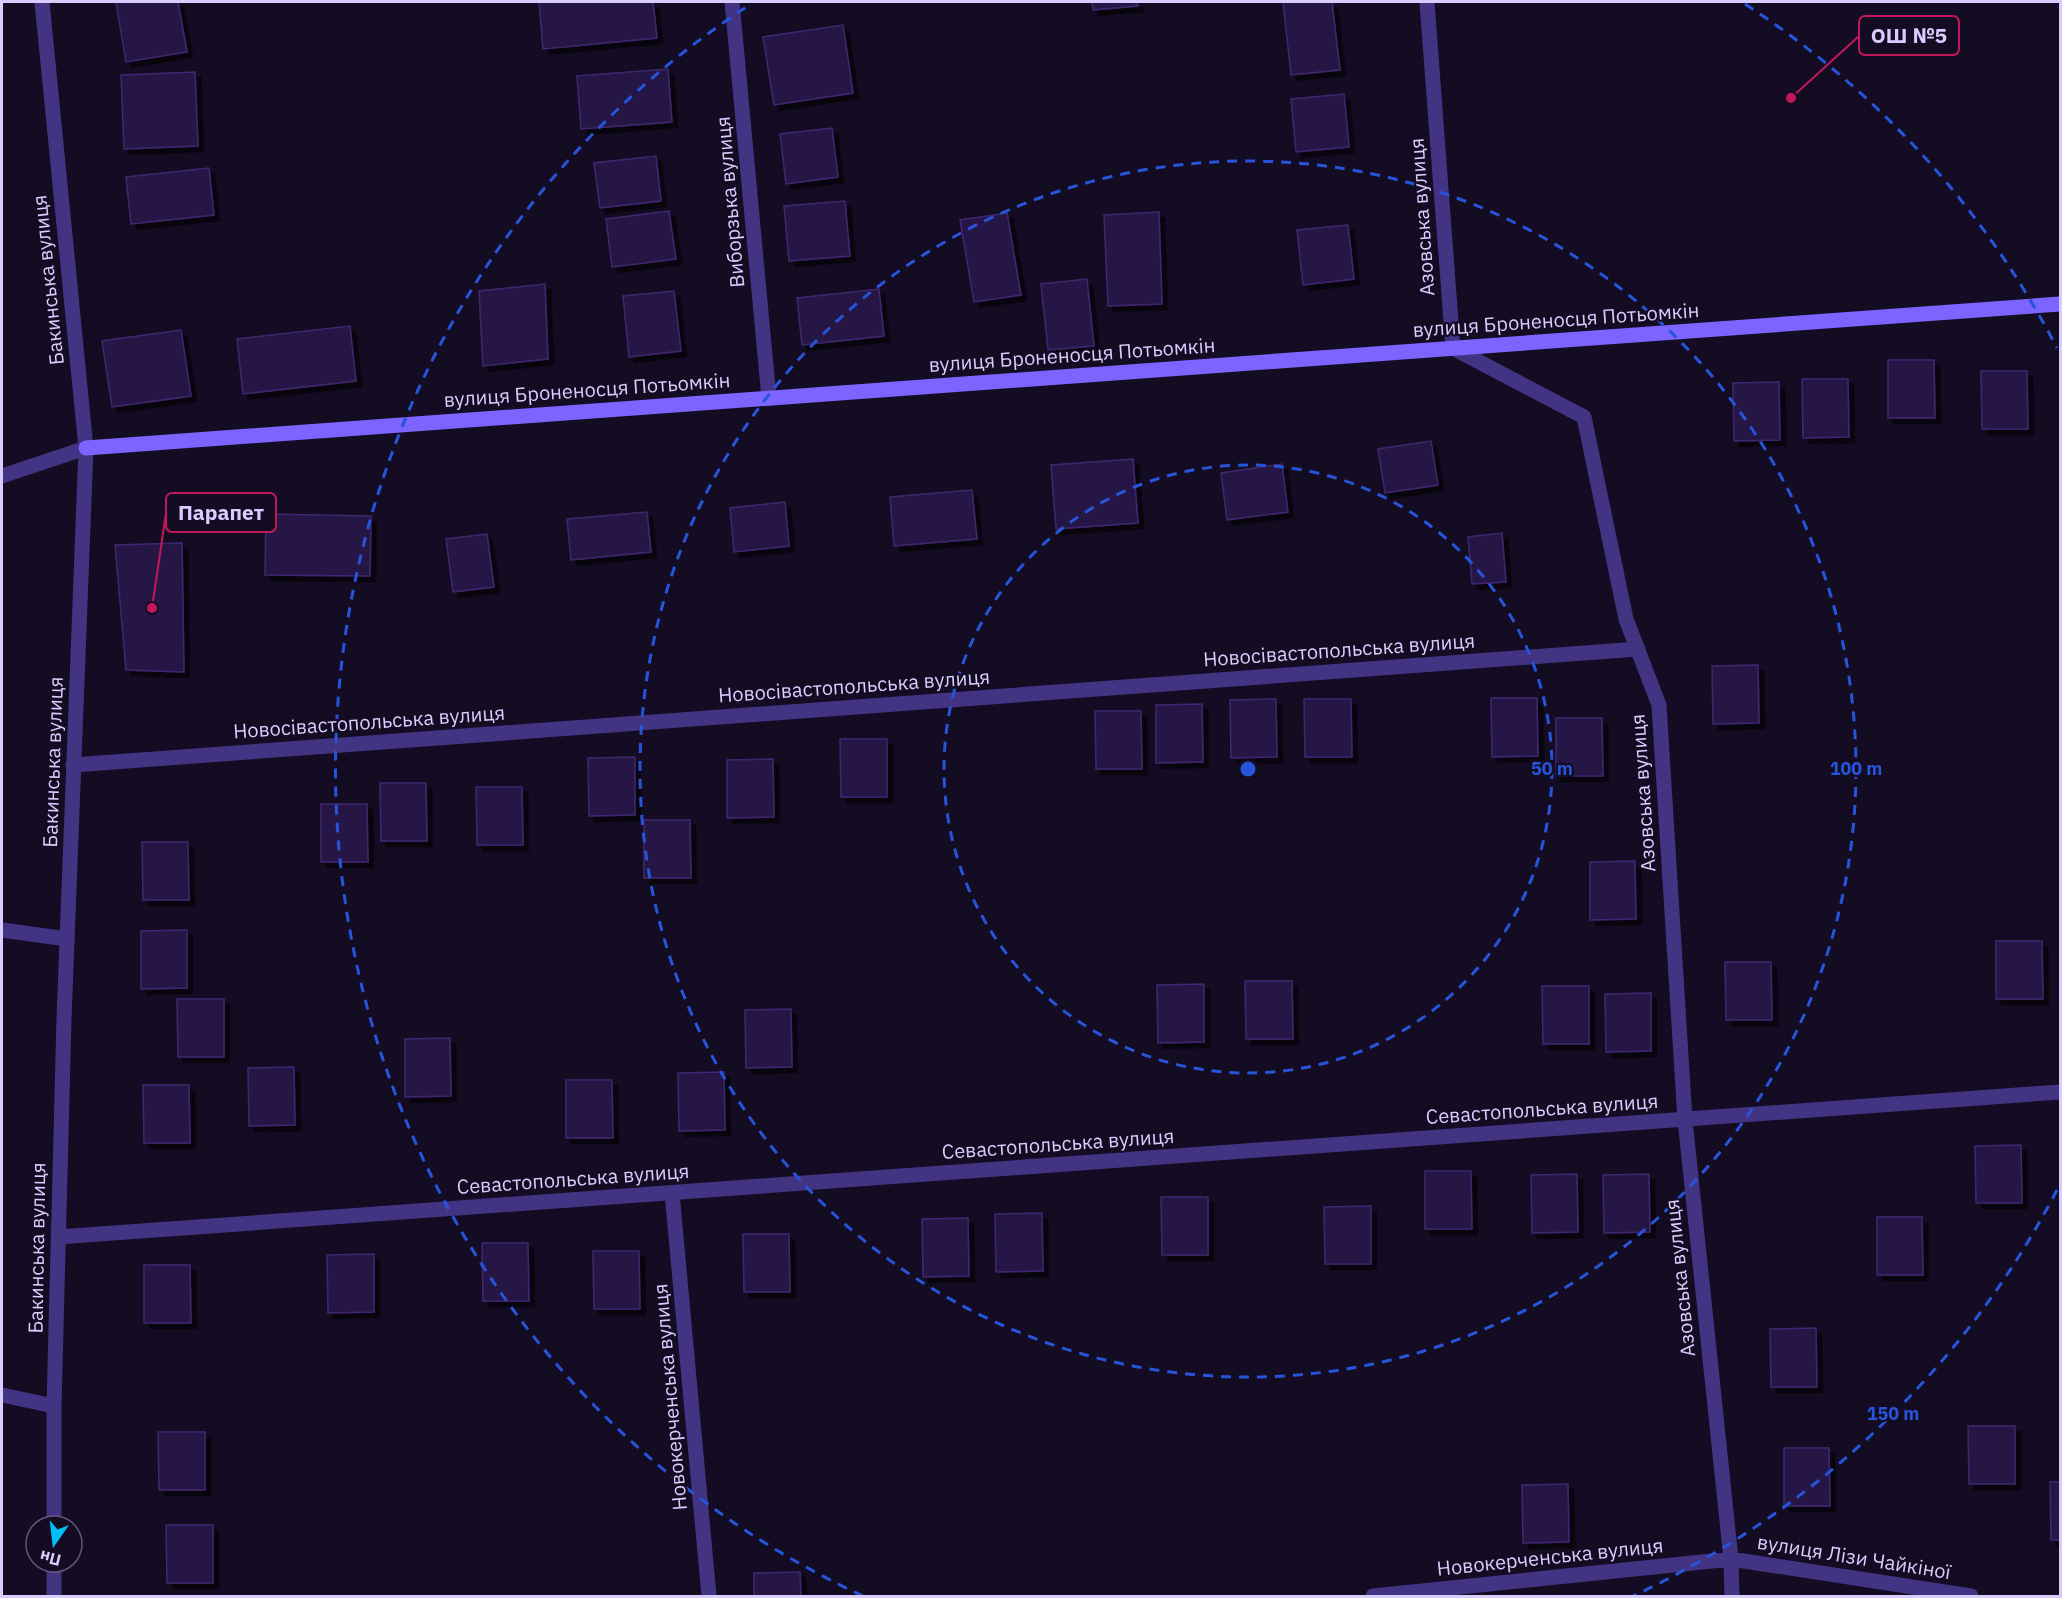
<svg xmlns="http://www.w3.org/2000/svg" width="2062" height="1598" font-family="'IBM Plex Sans',sans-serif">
  <defs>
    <filter id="shadow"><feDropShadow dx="5.5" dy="5.5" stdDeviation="0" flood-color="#0009"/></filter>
  </defs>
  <rect width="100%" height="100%" fill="#130c22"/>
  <path fill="#261744" stroke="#402871" stroke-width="1.5" filter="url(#shadow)" d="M116,2h62l9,50 -61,10z
    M539,2h114l4,36 -114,11z
    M1092,2h45l1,4 -45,4z
    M1283,2h49l8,68 -49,5z
    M843,25l10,68 -79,12 -11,-68z
    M668,69l4,53 -91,7 -4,-53z
    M195,72l3,74 -74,3 -3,-74z
    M1344,94l5,53 -53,5 -5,-53z
    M832,128l6,49 -52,7 -6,-50z
    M656,156l5,45 -61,7 -6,-45z
    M209,168l5,47 -83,9 -5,-47z
    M845,201l5,55 -61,5 -5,-55z
    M669,211l7,48 -64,8 -6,-48z
    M1159,212l3,92 -54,2 -4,-91z
    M1007,213l14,82 -47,7 -14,-82z
    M1348,225l6,54 -51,6 -6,-55z
    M1087,279l7,67 -46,4 -7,-66z
    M545,284l3,75 -65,7 -4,-75z
    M879,289l5,47 -82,9 -5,-47z
    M674,291l7,60 -52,6 -6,-61z
    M350,326l6,55 -113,13 -6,-55z
    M181,330l10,66 -79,11 -10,-66z
    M1888,360h46l1,58h-47z
    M1981,371h46l1,58h-46z
    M1802,379h46l1,58 -46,1z
    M1779,382l1,58 -46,1 -1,-58z
    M1431,441l7,44 -53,8 -7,-44z
    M1133,459l5,64 -82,6 -5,-64z
    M1282,464l6,48 -61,8 -6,-47z
    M972,490l5,49 -83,7 -4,-49z
    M785,502l4,44 -55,6 -4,-44z
    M647,512l4,40 -80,8 -4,-41z
    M266,514l105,2 -1,60 -105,-1z
    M1502,533l4,49 -34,2 -4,-47z
    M487,534l7,53 -41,5 -7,-53z
    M182,543l2,129 -58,-2 -11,-125z
    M1758,665l1,58 -46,1 -1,-58z
    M1491,698h46l1,58 -46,1z
    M1276,699l1,58 -46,1 -1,-58z
    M1304,699h47l1,58h-47z
    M1202,704l1,58 -47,1v-58z
    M1095,711h46l1,58h-46z
    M1556,718h46l1,58h-47z
    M840,739h47v58h-46z
    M635,757v58l-46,1 -1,-58z
    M773,759l1,58 -47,1v-58z
    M380,783h46l1,58h-46z
    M476,787h46l1,58h-46z
    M321,804h46l1,58h-47z
    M644,820h46l1,58h-47z
    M142,842h46l1,58h-46z
    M1635,861l1,58 -46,1v-58z
    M187,930v58l-46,1v-58z
    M1996,941h46l1,58h-47z
    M1725,962h46l1,58h-46z
    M1245,981h47l1,58h-47z
    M1204,984v58l-46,1 -1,-58z
    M1542,986h47v58h-46z
    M1651,993v58l-45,1 -1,-58z
    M177,999h47v58h-46z
    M791,1009l1,58 -46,1 -1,-58z
    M450,1038l1,58 -46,1v-58z
    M294,1067l1,58 -46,1 -1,-58z
    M724,1072l1,58 -46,1 -1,-58z
    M566,1080h46l1,58h-47z
    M143,1085h46l1,58h-46z
    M2021,1145l1,58h-46l-1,-57z
    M1425,1171h46l1,58h-47z
    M1577,1174l1,58 -46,1 -1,-58z
    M1649,1174l1,58 -46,1 -1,-58z
    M1161,1197h47v58h-46z
    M1371,1206v58h-46l-1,-57z
    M1042,1213l1,58 -47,1 -1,-58z
    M1877,1217h45l1,58h-46z
    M968,1218l1,58 -46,1 -1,-58z
    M743,1234h46l1,58h-46z
    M482,1243h46l1,58h-46z
    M593,1251h46l1,58h-46z
    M374,1254v58l-46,1 -1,-58z
    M144,1265h46l1,58h-47z
    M1816,1328l1,59h-46l-1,-58z
    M1968,1426h47v58h-46z
    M158,1432h47v58h-46z
    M1784,1448h45l1,58h-46z
    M2050,1482h10v58h-9z
    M1568,1484l1,58 -46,1 -1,-58z
    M166,1525h47v58h-46z
    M800,1572l1,24h-47v-23z"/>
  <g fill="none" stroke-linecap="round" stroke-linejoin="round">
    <path stroke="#423483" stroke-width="15" d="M42,2l44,446 -22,571 -10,387v120
      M732,2l37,396
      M1427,2l26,346 131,69 42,202 33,86 26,415 46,439 1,37
      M2,476l84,-28
      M73,765l1565,-116
      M2,930l65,9
      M672,1193l37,403
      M58,1237l2002,-145
      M2,1395l52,11
      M54,1562v34
      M1373,1596l358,-37 240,37"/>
    <path stroke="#7c64ff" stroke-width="15" d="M86,448l1974,-144"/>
  </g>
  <g fill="none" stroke="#2654da" stroke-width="3" stroke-dasharray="10 8">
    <circle cx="1248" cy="769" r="304"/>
    <circle cx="1248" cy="769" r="608"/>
    <path d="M2057 1190A912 912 0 0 1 1633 1596M863 1596A912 912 0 0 1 751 4M1745 4A912 912 0 0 1 2057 348"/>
  </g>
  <g text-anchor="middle" stroke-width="4.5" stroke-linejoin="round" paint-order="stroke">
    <g font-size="20" fill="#d9cdff" stroke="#130c22">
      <text transform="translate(730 202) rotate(-95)" y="7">Виборзька вулиця</text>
      <text transform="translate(1422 217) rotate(-94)" y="7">Азовська вулиця</text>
      <text transform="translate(48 280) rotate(-96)" y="7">Бакинська вулиця</text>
      <text transform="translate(1556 320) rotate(-4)" y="7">вулиця Броненосця Потьомкін</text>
      <text transform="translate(1072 355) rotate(-4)" y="7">вулиця Броненосця Потьомкін</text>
      <text transform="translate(587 390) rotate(-4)" y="7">вулиця Броненосця Потьомкін</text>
      <text transform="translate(1339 650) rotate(-4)" y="7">Новосівастопольська вулиця</text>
      <text transform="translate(854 686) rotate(-4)" y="7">Новосівастопольська вулиця</text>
      <text transform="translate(369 722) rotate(-4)" y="7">Новосівастопольська вулиця</text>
      <text transform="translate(53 762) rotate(-88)" y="7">Бакинська вулиця</text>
      <text transform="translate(1643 793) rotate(-94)" y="7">Азовська вулиця</text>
      <text transform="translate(1542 1109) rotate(-4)" y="7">Севастопольська вулиця</text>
      <text transform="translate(1058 1144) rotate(-4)" y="7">Севастопольська вулиця</text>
      <text transform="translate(573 1179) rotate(-4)" y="7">Севастопольська вулиця</text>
      <text transform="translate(37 1248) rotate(-89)" y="7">Бакинська вулиця</text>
      <text transform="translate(1680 1278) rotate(-96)" y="7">Азовська вулиця</text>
      <text transform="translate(670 1397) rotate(-95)" y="7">Новокерченська вулиця</text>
      <text transform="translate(1550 1557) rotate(-6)" y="7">Новокерченська вулиця</text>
      <text transform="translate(1854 1557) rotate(9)" y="7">вулиця Лізи Чайкіної</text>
    </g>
  </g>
  <circle cx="1248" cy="769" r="9" fill="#2654da" stroke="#130c22" stroke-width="3"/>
  <g font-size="18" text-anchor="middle" font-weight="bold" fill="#2654da" stroke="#130c22" stroke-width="4.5" stroke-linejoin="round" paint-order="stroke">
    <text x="1552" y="775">50 m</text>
    <text x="1856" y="775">100 m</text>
    <text x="1893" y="1420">150 m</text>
  </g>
  <path fill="none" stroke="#c2185b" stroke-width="2" d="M1791 98L1859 36M152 608L166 513"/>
  <g fill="#c2185b" stroke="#130c22" stroke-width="2">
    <circle cx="1791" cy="98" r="6"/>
    <circle cx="152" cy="608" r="6"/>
  </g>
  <g fill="#130c22" stroke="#c2185b" stroke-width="2">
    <rect x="1859" y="16" width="100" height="39" rx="6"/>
    <rect x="166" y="493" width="110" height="39" rx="6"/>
  </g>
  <g font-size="21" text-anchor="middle" font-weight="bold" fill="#d9cdff">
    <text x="1909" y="43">ОШ №5</text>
    <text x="221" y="520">Парапет</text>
  </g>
  <rect width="2062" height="1598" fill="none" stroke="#d9cdff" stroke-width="6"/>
  <g transform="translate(54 1544) rotate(194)"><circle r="28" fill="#130c22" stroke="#62597a" stroke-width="1.5"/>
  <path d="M0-4.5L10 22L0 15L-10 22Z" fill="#00bff8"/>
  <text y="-9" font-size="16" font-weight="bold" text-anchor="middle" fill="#d9cdff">Пн</text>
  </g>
</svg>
